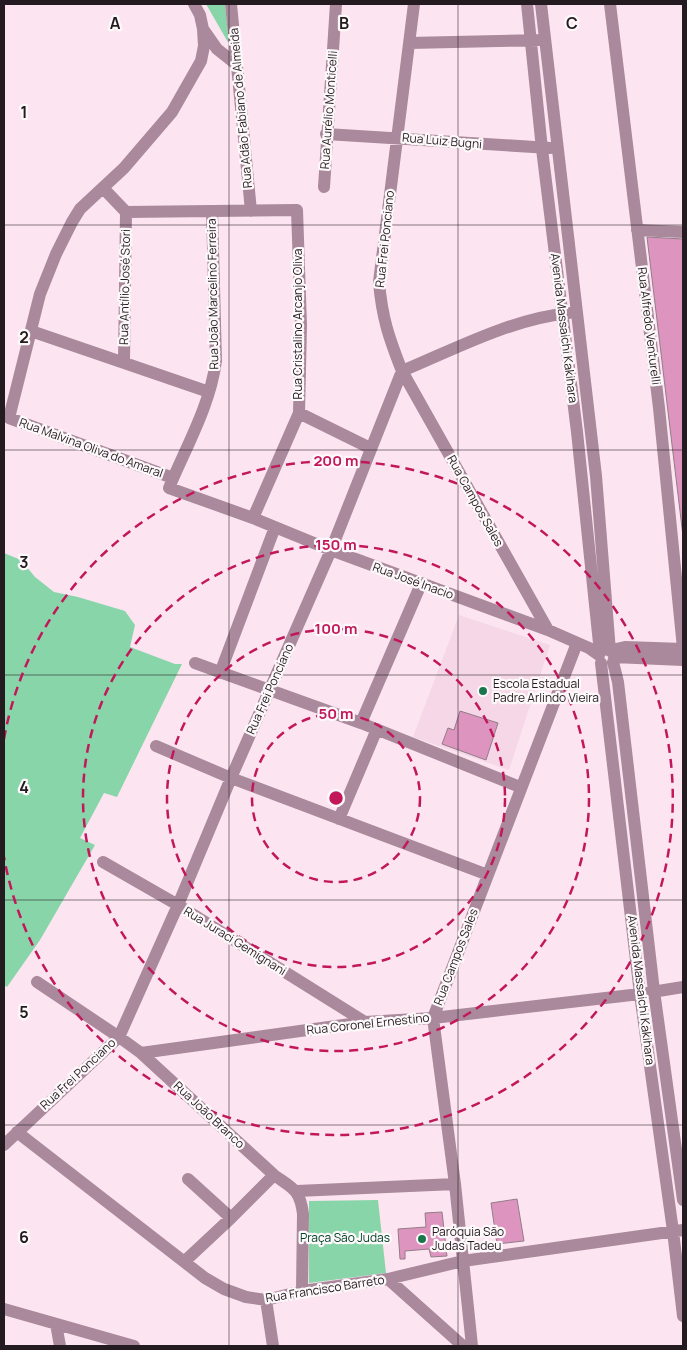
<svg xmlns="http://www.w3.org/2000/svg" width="687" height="1350" font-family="Manrope,sans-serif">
  <rect width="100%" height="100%" fill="#fce5f1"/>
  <path fill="#f5d7e7" d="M459,615l91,30 -41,125 -96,-33z"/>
  <path fill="#88d5a9" d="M206,4h19l4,40z
    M4,553l17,7 14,17 19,15 24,5 47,14 10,14 -5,22 45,17h7l-65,133 -13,-4 -24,45 15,7 -55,95 -33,47 -3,-2z
    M378,1200l8,73 -77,10v-82z"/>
  <path fill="#dd94bf" stroke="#917d88" d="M647,237l36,2v297z
    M460,711l38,12 -12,37 -44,-16 6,-16 6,2z
    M517,1199l7,42 -27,3 -6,-41z
    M442,1212l5,44 -16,1 -2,-8 -24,2v8h-5l-2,-30 28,-2 -1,-14z"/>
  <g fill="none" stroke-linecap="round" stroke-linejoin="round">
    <path stroke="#a9899b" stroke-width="12" d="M194,4l6,11 3,14 14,20 19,15
      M231,4l20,207
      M414,4l-35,278c3,36 10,56 23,89l146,259
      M527,4l15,145 35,283 23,221
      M541,4l55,472 14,175
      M610,4l49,404 24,240
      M409,43l130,-3
      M326,134l224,14
      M324,187l12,-183
      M104,189l22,23 171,-2 4,115 -2,88 -46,105
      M212,211l4,150c-6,45 -30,86 -47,127l84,30 78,32 217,80 41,18 10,7
      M637,230l46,2
      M31,331l178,61
      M124,362l2,-150
      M402,371c53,-22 109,-52 167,-58
      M299,413l71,35
      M173,478l-164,-60 31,-124 16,-40 16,-32 8,-13 44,-41 48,-56 29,-51 3,-15 -1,-17
      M612,652l4,-3 9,-2 58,2
      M614,657l69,3
      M613,662l5,20 36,309 29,209
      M195,663l166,60 159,64
      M601,663l39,331 33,237 10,85
      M220,673l55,-146
      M361,723l60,-139
      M156,746l75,32 257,97
      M339,819l38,-90
      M103,862l75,43 187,117
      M37,982l82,55 22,16 133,122c18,13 26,14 29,39l-1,77
      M141,1053l224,-31 68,-4 207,-24 43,-7
      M17,1132l188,146 19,11 22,8 20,3 36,-9 86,-12 75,-18 220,-31
      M4,1145l115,-108 59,-132 53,-127 100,-228 71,-179
      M188,1179l43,39
      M297,1191l158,-7
      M185,1261l46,-43 43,-43
      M388,1279l75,67
      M266,1300l7,46
      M4,1309l130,37
      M56,1324l4,22
      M472,1346l-17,-162 -22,-166 144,-375"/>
  </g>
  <path fill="none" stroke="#231b1f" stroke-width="1" stroke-opacity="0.55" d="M229,4v1342M458,4v1342M4,225h679M4,450h679M4,675h679M4,900h679M4,1125h679"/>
  <g fill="none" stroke="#c2185b" stroke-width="2.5" stroke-dasharray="9 6">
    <circle cx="336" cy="798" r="84"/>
    <circle cx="336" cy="798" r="169"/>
    <circle cx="336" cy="798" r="253"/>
    <path d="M4 739A337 337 0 1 1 4 857"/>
  </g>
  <g fill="#19764c" stroke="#fdf8fa" stroke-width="2">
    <circle cx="483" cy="691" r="5"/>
    <circle cx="422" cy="1239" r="5"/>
  </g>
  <g text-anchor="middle" stroke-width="4.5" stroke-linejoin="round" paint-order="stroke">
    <g font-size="12" fill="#231b1f" stroke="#fdf8fa">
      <text transform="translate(241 108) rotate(-95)" y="4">Rua Adão Fabiano de Almeida</text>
      <text transform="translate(329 110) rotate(-86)" y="4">Rua Aurélio Monticelli</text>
      <text transform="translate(442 141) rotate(5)" y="4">Rua Luiz Bugni</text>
      <text transform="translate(385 239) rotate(-84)" y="4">Rua Frei Ponciano</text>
      <text transform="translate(125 287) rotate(-89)" y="4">Rua Antílio José Stori</text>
      <text transform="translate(213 294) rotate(-91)" y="4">Rua João Marcelino Ferreira</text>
      <text transform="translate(298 324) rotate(-90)" y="4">Rua Cristalino Arcanjo Oliva</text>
      <text transform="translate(649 326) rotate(83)" y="4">Rua Alfredo Venturelli</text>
      <text transform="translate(564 328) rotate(83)" y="4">Avenida Massaichi Kakihara</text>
      <text transform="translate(91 448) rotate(20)" y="4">Rua Malvina Oliva do Amaral</text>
      <text transform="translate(475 501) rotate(61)" y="4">Rua Campos Sales</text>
      <text transform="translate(413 581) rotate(20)" y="4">Rua José Inacio</text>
      <text transform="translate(270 689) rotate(-66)" y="4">Rua Frei Ponciano</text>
      <text transform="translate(235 941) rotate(32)" y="4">Rua Juraci Gemignani</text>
      <text transform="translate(456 957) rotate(-69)" y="4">Rua Campos Sales</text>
      <text transform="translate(641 990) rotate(83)" y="4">Avenida Massaichi Kakihara</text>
      <text transform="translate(368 1024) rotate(-6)" y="4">Rua Coronel Ernestino</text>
      <text transform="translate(78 1074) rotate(-43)" y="4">Rua Frei Ponciano</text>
      <text transform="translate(209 1115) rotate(43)" y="4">Rua João Branco</text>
      <text transform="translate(325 1289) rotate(-9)" y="4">Rua Francisco Barreto</text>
    </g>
    <g font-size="12" fill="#231b1f" stroke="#fdf8fa" text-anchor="start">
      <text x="493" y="688">Escola Estadual<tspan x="493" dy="14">Padre Arlindo Vieira</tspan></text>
      <text x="432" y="1236">Paróquia São<tspan x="432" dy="14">Judas Tadeu</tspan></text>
    </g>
    <g font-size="12" fill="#004428" stroke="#fdf8fa">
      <text x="345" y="1242">Praça São Judas</text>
    </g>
  </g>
  <g font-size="16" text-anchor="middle" font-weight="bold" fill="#231b1f" stroke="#fdf8fa" stroke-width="4.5" stroke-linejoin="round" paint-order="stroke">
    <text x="115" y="29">A</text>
    <text x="344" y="29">B</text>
    <text x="572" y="29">C</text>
    <text x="24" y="118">1</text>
    <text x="24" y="343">2</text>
    <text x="24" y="568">3</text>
    <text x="24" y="793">4</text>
    <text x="24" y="1018">5</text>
    <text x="24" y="1243">6</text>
  </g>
  <circle cx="336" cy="798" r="8" fill="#c2185b" stroke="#fdf8fa" stroke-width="2.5"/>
  <g font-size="15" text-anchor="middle" font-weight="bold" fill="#c2185b" stroke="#fdf8fa" stroke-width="4.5" stroke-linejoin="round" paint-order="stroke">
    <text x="336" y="466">200 m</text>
    <text x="336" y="550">150 m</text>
    <text x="336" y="634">100 m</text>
    <text x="336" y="719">50 m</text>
  </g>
  <rect width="687" height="1350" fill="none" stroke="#231b1f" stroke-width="10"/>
</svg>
